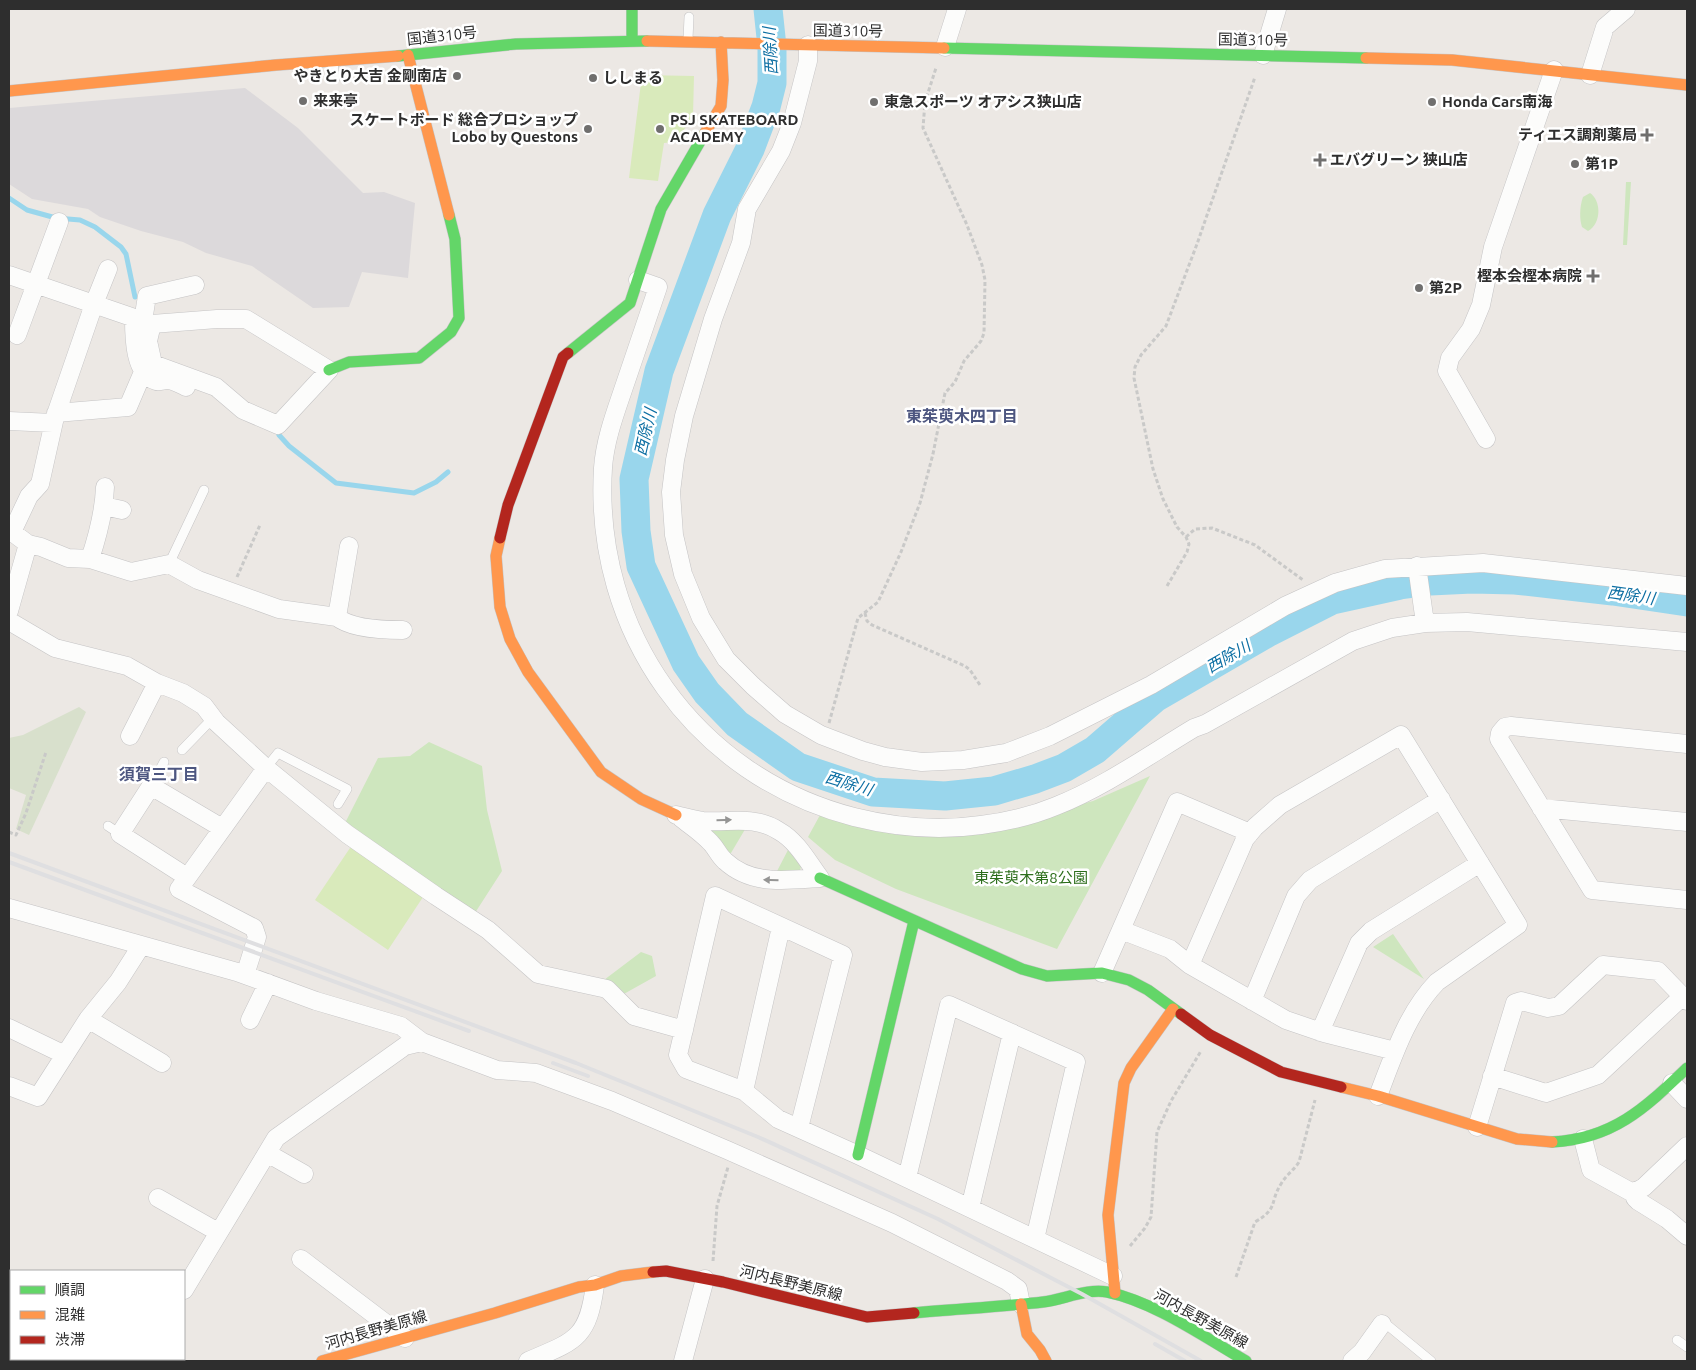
<svg xmlns="http://www.w3.org/2000/svg" width="1696" height="1370" font-family="Ubuntu,'Noto Sans JP',sans-serif">
  <rect width="100%" height="100%" fill="#ece8e4"/>
  <path fill="#dcd9db" d="M245,88l53,40 65,65 21,-1 31,11 -7,75 -46,-6 -13,35 -36,1 -61,-42 -46,-13 -23,-11 -42,-11 -41,-14 -12,-8 -56,-10 -23,-15v-76z"/>
  <path fill="#cee6be" d="M1626,182h5l-4,63h-4z
    M1590,193c12,8 11,31 -2,38l-6,-4c-3,-9 -2,-22 1,-30z
    M429,742l53,24 5,44 15,61 -29,45 -130,-89 35,-69 32,-2z
    M1150,776l-93,173 -161,-60 -61,-29 -27,-23 12,-22 78,20 76,-2 119,-32z
    M747,826l-19,32 -19,-23 2,-7z
    M788,850l13,16 -1,5 -25,4z
    M1393,934l31,45 -51,-32z
    M641,952l11,4 4,20 -34,19 -22,-12z"/>
  <path fill="#d8e0cc" d="M79,707l7,5 -57,123 -13,-6 10,-34 -17,-7v-50l14,-3z"/>
  <path fill="#d9eabb" d="M642,75l52,1 -1,40 -17,26 -12,1 -6,38 -29,-3z
    M352,845l73,49 -37,56 -73,-50z"/>
  <g fill="none" stroke-linecap="round" stroke-linejoin="round">
    <path stroke="#99d6ec" stroke-width="5" d="M9,198l18,12 29,8 24,2 15,7 26,20 5,7 9,43
      M279,435l10,11 47,37 78,10 22,-11 12,-10"/>
    <path stroke="#99d6ec" stroke-width="29" d="M768,9l4,38v36l-6,24 -16,42 -33,66 -58,156 -25,108 2,52 5,35 45,97 21,30 30,31 61,43 75,25 72,4 49,-5 41,-12 29,-11 31,-18 60,-52 114,-66 63,-32 68,-15 30,-4 42,-2 43,1 98,11 74,11"/>
    <g stroke="#c5c4c5" stroke-width="10">
      <path id="lane" d="M688,39l1,-22
        M333,63l2,16
        M169,564l35,-74
        M182,750l31,-32
        M266,768l12,-15 69,36 -9,15
        M151,786l13,-24
        M108,826l12,8
        M1382,1324h4l45,37
        M1677,1340l10,7"/>
    </g>
    <g stroke="#c5c4c5" stroke-width="19">
      <path id="street" d="M808,45v16l-16,62 -11,28 -34,58 -6,34 -28,76 -29,97 -9,44 -4,32 3,43 9,39 18,44 25,41 27,27 32,28 36,21 42,16 22,6 37,5 41,-2 43,-7 44,-17 101,-51 134,-79 50,-23 50,-14 98,-6 204,23
        M945,47l12,-38
        M1263,55l14,-46
        M1590,75l15,-48 21,-18
        M108,269l-14,35 -39,113 -15,67 -11,12 -17,36 16,12 13,3 27,11 22,1 41,13 38,-8 29,16 81,29 58,8c14,12 48,13 66,13
        M9,275l143,49 65,-5h29l83,51 -51,55 -35,-15 -27,-23 -63,-23 -5,-23 4,-17
        M638,280l20,7c-11,32 -22,64 -33,97 -9,27 -20,55 -22,84 -10,163 92,308 251,349 40,10 85,14 127,8 24,-3 51,-9 75,-19 48,-19 93,-51 138,-78l11,-4 148,-83 39,-13 33,-5 42,-1 220,20
        M134,318c0,19 0,56 22,63 4,1 7,-1 11,-1 6,0 13,4 19,7
        M143,321l4,-25 48,-11
        M17,335l42,-113
        M56,413l72,-6 15,-35
        M9,421l44,2
        M1486,439l-39,-68 3,-13 21,-29 10,-24 12,-58 61,-177
        M104,506l18,4
        M90,559c8,-24 14,-47 15,-72
        M1417,566l8,57
        M9,611l19,-67
        M337,617l12,-71
        M9,621l46,27 72,18 30,17 26,10 21,13 12,16 50,46 81,66 89,62 52,34 50,44 69,15 27,27 50,14
        M130,736l27,-53
        M1687,744l-176,-18 -6,1 -5,6 -1,6 5,8 88,143 95,10
        M1541,808l146,14
        M676,815c9,2 18,5 27,6 28,2 51,-6 76,10 18,10 29,31 41,47
        M681,818c10,8 21,15 30,25 5,5 8,13 14,18 27,25 61,19 95,17
        M187,877l-67,-43 31,-48 71,42
        M9,908l228,64 79,29 85,25 21,16 75,28 39,3 76,28 115,49 165,73 115,58 11,8 3,15
        M1121,930l49,19 20,16 96,55 38,13 71,18
        M1190,965l55,-126 10,-12 25,-22 121,-70 117,190 -81,57c-30,31 -44,75 -59,114
        M1102,973l75,-171 73,31
        M245,975l12,-38 -3,-9 -75,-39 87,-121
        M1252,1001l44,-105 14,-16 131,-81
        M88,1019l74,44
        M250,1020l18,-37
        M9,1028l56,27
        M1320,1032l39,-89 12,-12 109,-68
        M1492,1076l54,17 52,-18 85,-79
        M1672,1083l15,16
        M9,1086l29,11 50,-78 30,-37 23,-36
        M744,1091l37,-164
        M1477,1127l38,-124 6,-2 27,7 11,-2 44,-41 55,6 29,30
        M799,1128l44,-173 -128,-59 -37,159 8,14 58,22 34,28 80,36 255,121
        M1583,1139l8,31 40,22 8,-2 5,-3 43,-41
        M267,1153l37,21
        M907,1178l42,-173 127,57 -41,177
        M1635,1192v6l3,3 29,18 20,17
        M158,1198l60,34
        M970,1208l42,-175
        M301,1259l104,79
        M184,1290l92,-152 129,-92 17,-4
        M151,1359l2,2
        M528,1361c47,-20 60,-22 67,-76
        M683,1361l22,-82
        M1352,1361l10,-9 20,-28"/>
    </g>
    <g stroke="#c5c4c5" stroke-width="12">
      <path id="fast" d="M632,9v32
        M944,48l422,10
        M398,56l118,-12 131,-3
        M568,353l62,-50 31,-94 44,-76
        M329,370l20,-8 70,-4 32,-26 8,-14 -4,-79 -6,-24
        M820,878l202,91 25,7 55,-3 27,7 19,10 33,24
        M1552,1142c61,-3 93,-34 135,-74
        M858,1155l56,-234
        M914,1313c43,-4 86,-6 129,-11 19,-2 45,-14 64,-10 48,10 97,45 139,69"/>
    </g>
    <g stroke="#c5c4c5" stroke-width="12">
      <path id="slow" d="M647,41l297,7
        M408,55l41,160
        M1366,58l86,2 235,25
        M9,91l267,-26 122,-9
        M705,133l16,-27 2,-26 -2,-38
        M500,538l-4,18 4,51 10,32 18,33 73,100 40,27 35,16
        M1341,1087l37,9 139,43 35,3
        M1115,1293l-7,-78 16,-132 7,-15 42,-59
        M1021,1304l6,30 13,16 6,11
        M322,1361l173,-48 84,-26 16,-2 26,-9 32,-4"/>
    </g>
    <g stroke="#c5c4c5" stroke-width="12">
      <path id="jam" d="M500,538l8,-33 55,-148 5,-4
        M1181,1014l29,21 71,37 60,15
        M653,1272l13,-1 57,11 144,35 47,-4"/>
    </g>
    <path stroke="#c9c9c8" stroke-width="3" stroke-dasharray="4 2.5" stroke-linecap="butt" d="M1186,537l9,-8 17,-1 43,17 48,35
      M237,577l23,-52
      M1167,586l20,-34 2,-8 -3,-7 -9,-10 -14,-28 -10,-30 -19,-91 1,-11 6,-12 25,-29 31,-82 58,-167
      M865,613l2,8 5,4 93,41 5,4 10,15
      M829,723l29,-105 20,-16 23,-50 19,-49 13,-49 12,-61 10,-11 9,-21 17,-20 3,-8 1,-53 -3,-15 -15,-40 -44,-97 2,-26 11,-34
      M9,832l7,3 10,-22 20,-61
      M1130,1246l15,-18 6,-11 6,-85 14,-31 30,-50
      M713,1261l4,-55 11,-39
      M1236,1277l19,-55c24,-14 14,-19 26,-38 5,-9 13,-14 18,-22l16,-62"/>
    <use href="#lane" stroke="#fcfcfb" stroke-width="9"/>
    <use href="#street" stroke="#fcfcfb" stroke-width="18"/>
    <use href="#fast" stroke="#63d668" stroke-width="11"/>
    <use href="#slow" stroke="#ff974d" stroke-width="11"/>
    <use href="#jam" stroke="#b3261e" stroke-width="11"/>
    <path stroke="#dfdfe1" stroke-width="4" d="M9,853l567,210 182,74 180,82 144,75 119,67
      M9,862l460,169
      M553,1063l35,13
      M1155,1344l30,17"/>
  </g>
  <defs><path id="oneway-solid" d="M-6-.8H1V-3.2L6.5 0L1 3.2V.8H-6Z" transform="scale(1.25)"/></defs>
  <g fill="#959594">
    <use href="#oneway-solid" transform="translate(724 820) rotate(-1)"/>
    <use href="#oneway-solid" transform="translate(771 880) rotate(-178)"/>
  </g>
  <g fill="#706f6e" stroke="#fff" stroke-width="2">
    <circle cx="457" cy="76" r="5"/>
    <circle cx="593" cy="78" r="5"/>
    <circle cx="303" cy="101" r="5"/>
    <circle cx="874" cy="102" r="5"/>
    <circle cx="1432" cy="102" r="5"/>
    <circle cx="588" cy="129" r="5"/>
    <circle cx="660" cy="129" r="5"/>
    <path d="M1644.5 127.5h5v5h5v5h-5v5h-5v-5h-5v-5h5z"/>
    <path d="M1317.5 152.5h5v5h5v5h-5v5h-5v-5h-5v-5h5z"/>
    <circle cx="1575" cy="164" r="5"/>
    <path d="M1590.5 268.5h5v5h5v5h-5v5h-5v-5h-5v-5h5z"/>
    <circle cx="1419" cy="288" r="5"/>
  </g>
  <g text-anchor="middle" stroke-width="5" stroke-linejoin="round" paint-order="stroke">
    <g font-size="15" fill="#2e2e2e" stroke="#fff">
      <text transform="translate(848 31) rotate(1)" y="5">国道310号</text>
      <text transform="translate(442 36) rotate(-6)" y="5">国道310号</text>
      <text transform="translate(1253 40) rotate(1)" y="5">国道310号</text>
      <text transform="translate(791 1283) rotate(14)" y="5">河内長野美原線</text>
      <text transform="translate(1201 1319) rotate(29)" y="5">河内長野美原線</text>
      <text transform="translate(376 1330) rotate(-16)" y="5">河内長野美原線</text>
    </g>
    <g font-size="15" font-weight="bold" fill="#2e2e2e" stroke="#fff" text-anchor="start">
      <text x="447" y="81" text-anchor="end">やきとり大吉 金剛南店</text>
      <text x="603" y="83">ししまる</text>
      <text x="313" y="106">来来亭</text>
      <text x="884" y="107">東急スポーツ オアシス狭山店</text>
      <text x="1442" y="107">Honda Cars南海</text>
      <text x="578" y="125" text-anchor="end">スケートボード 総合プロショップ<tspan x="578" dy="17">Lobo by Questons</tspan></text>
      <text x="670" y="125">PSJ SKATEBOARD<tspan x="670" dy="17">ACADEMY</tspan></text>
      <text x="1637" y="140" text-anchor="end">ティエス調剤薬局</text>
      <text x="1330" y="165">エバグリーン 狭山店</text>
      <text x="1585" y="169">第1P</text>
      <text x="1582" y="281" text-anchor="end">樫本会樫本病院</text>
      <text x="1429" y="293">第2P</text>
    </g>
    <g font-size="15" fill="#2c6e1b" stroke="#fff">
      <text x="1031" y="883">東茱萸木第8公園</text>
    </g>
    <g font-size="16" font-style="italic" fill="#0d6fa3" stroke="#fff">
      <text transform="translate(770 51) rotate(-93)" y="6">西除川</text>
      <text transform="translate(645 432) rotate(-77)" y="6">西除川</text>
      <text transform="translate(1631 595) rotate(8)" y="6">西除川</text>
      <text transform="translate(1228 656) rotate(-30)" y="6">西除川</text>
      <text transform="translate(849 783) rotate(17)" y="6">西除川</text>
    </g>
    <g font-size="16" font-weight="bold" fill="#4d5680" stroke="#fff">
      <text x="962" y="422">東茱萸木四丁目</text>
      <text x="159" y="780">須賀三丁目</text>
    </g>
  </g>
  <rect width="1696" height="1370" fill="none" stroke="#2e2e2e" stroke-width="20"/>
  <rect x="10" y="1270" width="175" height="90" fill="#ffffff" stroke="#ababab"/>
  <rect x="20" y="1286" width="25" height="8" fill="#63d668" stroke="#ababab"/>
  <text x="55" y="1295" font-size="15" fill="#2e2e2e">順調</text>
  <rect x="20" y="1311" width="25" height="8" fill="#ff974d" stroke="#ababab"/>
  <text x="55" y="1320" font-size="15" fill="#2e2e2e">混雑</text>
  <rect x="20" y="1336" width="25" height="8" fill="#b3261e" stroke="#ababab"/>
  <text x="55" y="1345" font-size="15" fill="#2e2e2e">渋滞</text>
</svg>
